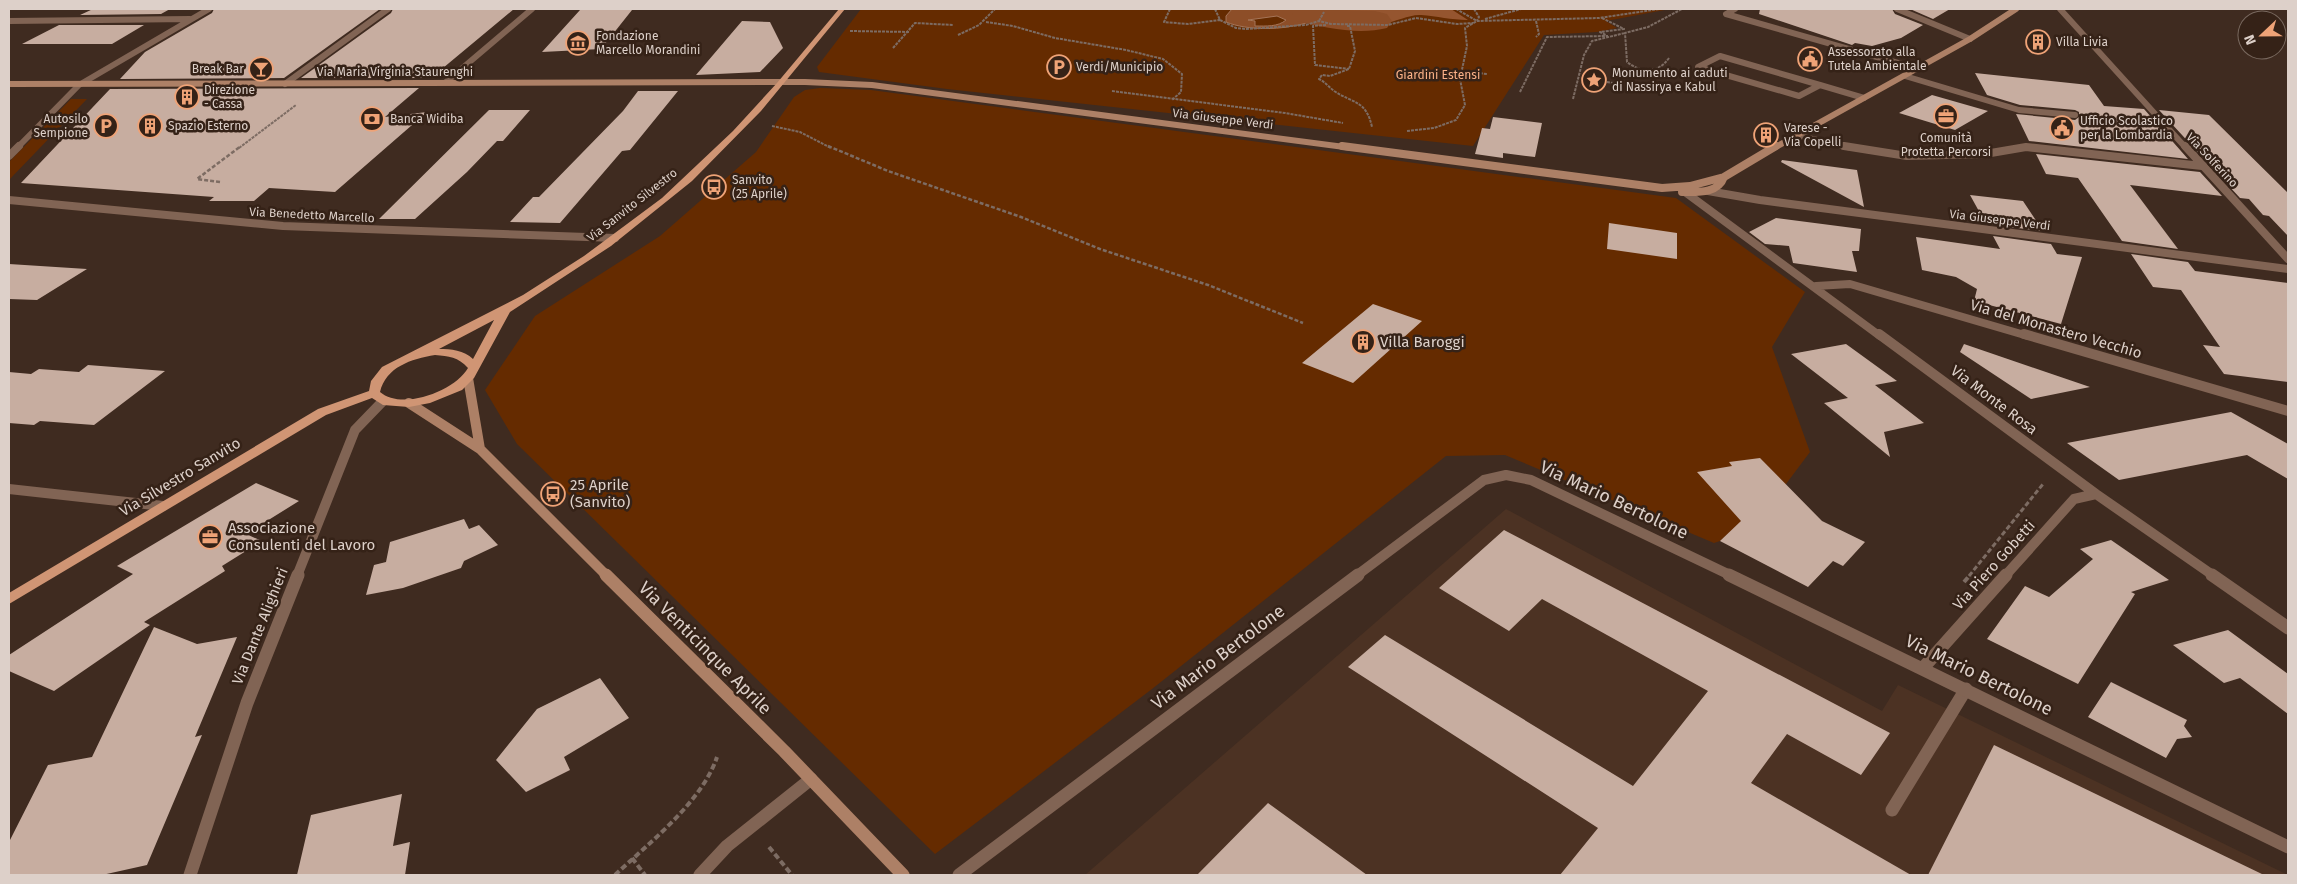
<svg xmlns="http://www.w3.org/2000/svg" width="2297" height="884" font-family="'Fira Sans',sans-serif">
  <rect width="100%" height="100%" fill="#3f2b20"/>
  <path fill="#4c3223" d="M1506,509l376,202 16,-26 390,190h-1203z"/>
  <path fill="#652b00" d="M861,9h809l-64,12 11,7 -20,4 -53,3 -71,111 -526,-57 -128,-17 -2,-5z
    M820,88l51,2 805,108 129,94 -33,55 38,105 -24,32 -33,27 -33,30 -6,2 -209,-88 -59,1 -294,233 -217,165 -418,-410 -32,-54 50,-74 125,-80 96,-84 38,-55 11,-7z
    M71,99h16l-78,81v-18z"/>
  <path fill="#95552f" d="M1336,9h115l17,11c-17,0 -31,-4 -47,-5 -11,-1 -25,7 -37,8 -26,3 -52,0 -78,-5z"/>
  <path fill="#8d4e28" stroke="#a57558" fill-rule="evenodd" d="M1232,9h98l-21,5 -2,2 2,6 -3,1c-23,7 -58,8 -80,-1v-6zM1277,16l9,4c-8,7 -20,6 -31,6v-5l-7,-1z"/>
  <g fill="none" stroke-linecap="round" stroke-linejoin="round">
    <path fill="#8d4e28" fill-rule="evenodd" d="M1296,9l79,2 12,3 5,7 -5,7c-28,7 -62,0 -90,-7l-5,-7z"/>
  </g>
  <path fill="#c7ada0" d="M93,9h77l-9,5 -81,1z
    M214,9h166l-96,69 -164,1 25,-27 67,-39z
    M393,9h121l-83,69h-130l90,-65z
    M1760,9h132l3,5 28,11 -22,13 -29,8 -17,-3 -3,2 -93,-31z
    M1910,9h40l-17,10z
    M580,10h52l-31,39 -59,3z
    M742,21l28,1 13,26 -23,24 -64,3z
    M59,25h85l-32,19h-90z
    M1975,73l114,12 15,21 40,3 44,50 -159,-18 -13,-27 59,6 4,-3v-5l-4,-2 -55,-5 -33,-10z
    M419,88l-34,29 42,-5 -92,80 -66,-4 -15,13h-45l5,-4 -193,-14 89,-94z
    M638,91h40l-48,59 -8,1 -62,72 -50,-1 23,-25h6l84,-86z
    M1932,95l56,16 -33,19 -56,-17z
    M489,110h41l-27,31h-6l-30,31 -52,47h-36z
    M2159,110l50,5 79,78v43l-19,-20 -6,-1 -14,-16 -9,-1z
    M1493,117l49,6 -7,34 -32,-4v5l-28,-4 7,-26 8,1z
    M2036,154l164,18 22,24 -92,-11 48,64 -56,-8 -44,-63 -32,-4z
    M1782,160l75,10 7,37 -83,-45z
    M1970,195l53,6 20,30 -57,-7z
    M1776,218l85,11 -2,22h-7l5,21 -64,-9 -4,-17 -24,-2 -16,-12z
    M1609,223l68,10v26l-70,-10z
    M1993,236l58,8 6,10 25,3 -21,67 -87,-23 3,-12 -21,-12 -34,-7 -6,-33 84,12z
    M2131,254l57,8 7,9 93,12v99l-64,-8 -21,-29 17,2 -39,-57 -28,-3z
    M9,264l78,5 -50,31 -28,-1z
    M1373,304l49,17 -69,62 -51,-20z
    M1846,344l51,37 -22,4 49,38 -40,9 6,25 -66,-54 24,-5 -57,-44z
    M1964,344l126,43 -59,12 -71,-47z
    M88,365l77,6 -71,54 -54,-4 -6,4 -25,-2v-51l22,2 8,-5 40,3z
    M2231,412l57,32v35l-41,-24 -128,25 -52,-37z
    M1760,458l62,63 43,21 -22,24 -10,-5 -25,26 -88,-46 21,-20 -44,-49 35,-6 -3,-4z
    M256,483l43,18 -53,33 16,7 -40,25 3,5 -81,51 6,3 -96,66 -45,-20v-16l124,-81 -16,-8z
    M464,519l5,10 10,-4 19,20 -34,16 -3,7 -58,20 -37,7 8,-30 12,-3 4,-20z
    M1504,530l386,203 -29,42 -74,-41 -36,49 160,92h-351l38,-47 -250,-161 37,-32 248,151 75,-95 -166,-92 -33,32 -70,-43z
    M2111,540l58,40 -38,12 4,2 -57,90 -91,-45 38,-53 24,11 44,-38 -13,-10z
    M154,627l43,17 40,-7 -42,100 7,-2 -55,130 -45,10h-93v-33l39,-77 44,-8z
    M2228,630l60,44v40l-48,-36 -16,5 -51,-38z
    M600,678l29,40 -65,39 6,13 -44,22 -30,-32 41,-51z
    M2111,682l76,38 -3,6 8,11 -15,2 -11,19 -78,-41z
    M1994,745l270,130h-336z
    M402,794l-9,52 17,-4 -5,33h-108l14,-60z
    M1268,803l99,72h-170z"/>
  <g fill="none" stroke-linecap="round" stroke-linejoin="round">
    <path stroke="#7d6c63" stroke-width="2" stroke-dasharray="3 1" stroke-linecap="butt" d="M1170,9l-6,13 24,2 32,-4
      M1215,9l5,11 16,8 10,1 60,-4 13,-4 12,3 57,1 28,-7 41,6 16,-1
      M1456,9l21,12
      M1474,9l5,8 -2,4
      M1602,18l22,11 -24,3 6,3
      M1485,19l36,-10
      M1319,21l5,-9
      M1536,21l3,13 -3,3
      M986,22l27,4 42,12 71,12 37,9 19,15 -1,18 -9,8
      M1326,25l-13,1 2,39 34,4
      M1347,26h3l5,25 -6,18 -19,7 -8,-1 -3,4c6,3 10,8 15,12 20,13 32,9 38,36
      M850,31l60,1
      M958,35l21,-10 16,-16
      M893,48l22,-25 38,2
      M1669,58c-11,16 -28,15 -42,4l-2,-29 23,-6 34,-18
      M1460,71l27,3
      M1599,81l22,3
      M1112,91l173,22 58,10
      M1520,92l27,-55 61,-1
      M1573,99l11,-44 8,-14 33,-8
      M772,126l28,6 31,16
      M1407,131l27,-3 22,-8 9,-15 -5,-26 7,-33 -2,-18 12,-7 122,-3 60,-9
      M239,148l57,-43"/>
    <path stroke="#7d6c63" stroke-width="2.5" stroke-dasharray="4 2" stroke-linecap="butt" d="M828,146l60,25 133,46 79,32 108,36 95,38
      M220,182l-23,-3 44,-33"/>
    <path stroke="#7d6c63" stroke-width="3" stroke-dasharray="5 2.5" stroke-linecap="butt" d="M1969,576l74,-92"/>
    <path stroke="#7d6c63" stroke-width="4" stroke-dasharray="6 3" stroke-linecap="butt" d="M1964,582l6,-7
      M769,847l23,28
      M632,858l13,17
      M615,875c34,-32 87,-73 102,-118"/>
    <path stroke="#816454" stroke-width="6" d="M1735,9l-9,5 179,51 14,2
      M1897,9l73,30
      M1720,56l100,29 -21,11 -101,-29z
      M1905,76l114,34 56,5
      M1820,85l44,13"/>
    <path stroke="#816454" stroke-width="13" d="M1892,810l74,-121
      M700,875l27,-29 84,-67"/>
    <path stroke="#816454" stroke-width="6" d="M2060,9l126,139
      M9,21l181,-2
      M446,82l86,-73
      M285,84l103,-75
      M1795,135l57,13
      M17,148l62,-63 130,-76
      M2023,148h8"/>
    <path stroke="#816454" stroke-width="8" d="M1844,146l63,10 78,-2 41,-7 176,19
      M2185,146l103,113
      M9,156l10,-10
      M1708,191l52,9 528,69
      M1685,192l195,144
      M9,200l274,26 332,12
      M1816,286l34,-2 178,52"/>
    <path stroke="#816454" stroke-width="10" d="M1879,334l217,160 118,82
      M2024,334l264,77
      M9,489l154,17
      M297,576l58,-146 28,-29
      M1356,576l128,-96 22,-5 25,5 201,96
      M2005,576l69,-77 22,-5"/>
    <path stroke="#816454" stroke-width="13" d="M1729,575l559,272
      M2212,575l76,53
      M1923,668l83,-93
      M190,875l57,-172 51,-128
      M959,875l399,-300"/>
    <path stroke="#ad8066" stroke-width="6" d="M9,84l796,-2 67,3 480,63
      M1774,148l196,-109 46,-30"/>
    <path stroke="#ad8066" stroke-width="8" d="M1342,146l320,42 28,-2 34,-9 52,-31
      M1682,192c15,0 36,2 42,-15"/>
    <path stroke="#ad8066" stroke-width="10" d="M468,378l12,71
      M409,403l71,46 127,127"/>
    <path stroke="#ad8066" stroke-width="13" d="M606,575l178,176 119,124"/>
    <path fill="#d09574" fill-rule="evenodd" d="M839,9h6l-84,102 -69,70 -81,65 -101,66 -36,66 -12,12 -32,13 -21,4 -26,-2 -11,-7 -46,17 -317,189v-11l309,-184 51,-18 2,-10 11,-14 141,-72 61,-39 78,-58 71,-67 44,-48zM494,320l-21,39c-9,-9 -22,-10 -34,-10zM435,355c14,1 23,2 33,13 -13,23 -66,43 -88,24 6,-25 31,-33 55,-37z"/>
  </g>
  <defs>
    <g id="building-ring" transform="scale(1.25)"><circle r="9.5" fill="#352217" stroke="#efa377" stroke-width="1.5"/><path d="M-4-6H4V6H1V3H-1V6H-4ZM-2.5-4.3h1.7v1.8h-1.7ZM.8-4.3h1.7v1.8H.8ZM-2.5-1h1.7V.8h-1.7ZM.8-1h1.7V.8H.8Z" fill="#efa377"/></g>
    <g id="museum-ring" transform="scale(1.25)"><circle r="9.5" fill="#352217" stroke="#efa377" stroke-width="1.5"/><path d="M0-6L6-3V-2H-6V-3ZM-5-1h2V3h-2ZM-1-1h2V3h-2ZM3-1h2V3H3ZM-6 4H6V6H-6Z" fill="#efa377"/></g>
    <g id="civic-ring" transform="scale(1.25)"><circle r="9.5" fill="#352217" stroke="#efa377" stroke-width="1.5"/><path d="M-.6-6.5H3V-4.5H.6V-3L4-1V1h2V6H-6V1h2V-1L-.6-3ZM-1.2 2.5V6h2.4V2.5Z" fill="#efa377"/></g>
    <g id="parking-ring" transform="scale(1.25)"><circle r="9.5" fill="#352217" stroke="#efa377" stroke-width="1.5"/><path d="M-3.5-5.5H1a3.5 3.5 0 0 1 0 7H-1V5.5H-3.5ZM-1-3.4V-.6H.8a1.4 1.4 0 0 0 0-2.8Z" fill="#efa377"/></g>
    <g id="bar-ring" transform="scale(1.25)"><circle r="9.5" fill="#352217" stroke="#efa377" stroke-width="1.5"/><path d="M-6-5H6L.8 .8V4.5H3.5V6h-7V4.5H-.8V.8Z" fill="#efa377"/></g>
    <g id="sight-ring" transform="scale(1.25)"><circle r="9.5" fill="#352217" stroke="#efa377" stroke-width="1.5"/><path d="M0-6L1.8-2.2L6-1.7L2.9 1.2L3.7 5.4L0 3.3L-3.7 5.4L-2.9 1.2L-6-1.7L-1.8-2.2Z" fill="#efa377"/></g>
    <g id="office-ring" transform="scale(1.25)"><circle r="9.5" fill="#352217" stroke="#efa377" stroke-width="1.5"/><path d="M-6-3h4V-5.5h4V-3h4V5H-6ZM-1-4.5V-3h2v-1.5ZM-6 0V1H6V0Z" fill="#efa377"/></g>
    <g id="bank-ring" transform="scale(1.25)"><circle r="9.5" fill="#352217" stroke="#efa377" stroke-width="1.5"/><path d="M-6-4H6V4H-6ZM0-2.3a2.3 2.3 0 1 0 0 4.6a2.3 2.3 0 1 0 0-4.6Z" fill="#efa377"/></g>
    <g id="bus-ring" transform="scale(1.25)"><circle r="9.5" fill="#352217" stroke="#efa377" stroke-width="1.5"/><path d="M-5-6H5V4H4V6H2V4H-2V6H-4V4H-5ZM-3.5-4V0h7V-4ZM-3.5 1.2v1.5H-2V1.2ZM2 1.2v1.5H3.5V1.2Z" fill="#efa377"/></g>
  </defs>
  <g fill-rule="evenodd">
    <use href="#building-ring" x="2038" y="42"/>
    <use href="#museum-ring" x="578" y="43"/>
    <use href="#civic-ring" x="1810" y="59"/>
    <use href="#parking-ring" x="1059" y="67"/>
    <use href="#bar-ring" x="261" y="69"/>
    <use href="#sight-ring" x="1594" y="80"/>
    <use href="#building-ring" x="187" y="97"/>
    <use href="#office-ring" x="1946" y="116"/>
    <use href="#bank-ring" x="372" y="119"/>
    <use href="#parking-ring" x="106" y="126"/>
    <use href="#building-ring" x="150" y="126"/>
    <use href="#civic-ring" x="2062" y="128"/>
    <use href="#building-ring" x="1766" y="135"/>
    <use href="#bus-ring" x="714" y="187"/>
    <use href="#building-ring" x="1363" y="342"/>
    <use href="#bus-ring" x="553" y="494"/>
    <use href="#office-ring" x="210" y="537"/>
  </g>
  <g text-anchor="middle" stroke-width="5" stroke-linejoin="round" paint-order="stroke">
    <g font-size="12" fill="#ddd0c9" stroke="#352217" text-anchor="start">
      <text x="596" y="40">Fondazione<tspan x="596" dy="14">Marcello Morandini</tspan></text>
      <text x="2056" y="46">Villa Livia</text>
      <text x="1828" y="56">Assessorato alla<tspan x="1828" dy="14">Tutela Ambientale</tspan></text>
      <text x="1076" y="71">Verdi/Municipio</text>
      <text x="244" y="73" text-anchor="end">Break Bar</text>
      <text x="1612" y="77">Monumento ai caduti<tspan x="1612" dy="14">di Nassirya e Kabul</tspan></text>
      <text x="204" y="94">Direzione<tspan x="204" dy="14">- Cassa</tspan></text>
      <text x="88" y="123" text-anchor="end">Autosilo<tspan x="88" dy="14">Sempione</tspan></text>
      <text x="390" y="123">Banca Widiba</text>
      <text x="2080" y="125">Ufficio Scolastico<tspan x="2080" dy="14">per la Lombardia</tspan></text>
      <text x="168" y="130">Spazio Esterno</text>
      <text x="1784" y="132">Varese -<tspan x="1784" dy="14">Via Copelli</tspan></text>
      <text x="1946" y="142" text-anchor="middle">Comunità<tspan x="1946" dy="14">Protetta Percorsi</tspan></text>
      <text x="732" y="184">Sanvito<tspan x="732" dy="14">(25 Aprile)</tspan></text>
    </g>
    <g font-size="12" fill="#ddd0c9" stroke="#352217">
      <text x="395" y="76">Via Maria Virginia Staurenghi</text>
      <text transform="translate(1223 119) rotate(7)" y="4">Via Giuseppe Verdi</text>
      <text transform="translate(2212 160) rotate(47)" y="4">Via Solferino</text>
      <text transform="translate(632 205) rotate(-38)" y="4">Via Sanvito Silvestro</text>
      <text transform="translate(312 215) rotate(3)" y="4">Via Benedetto Marcello</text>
      <text transform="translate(2000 220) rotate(7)" y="4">Via Giuseppe Verdi</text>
    </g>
    <g font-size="12" fill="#fcb288" stroke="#352217">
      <text x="1438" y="79">Giardini Estensi</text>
    </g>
    <g font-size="15" fill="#ddd0c9" stroke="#352217">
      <text transform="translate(2056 329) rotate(16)" y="5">Via del Monastero Vecchio</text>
      <text transform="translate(1994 400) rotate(37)" y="5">Via Monte Rosa</text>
      <text transform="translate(180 477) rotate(-31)" y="5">Via Silvestro Sanvito</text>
      <text transform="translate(1994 565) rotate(-48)" y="5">Via Piero Gobetti</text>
      <text transform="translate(260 626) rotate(-68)" y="5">Via Dante Alighieri</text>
    </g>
    <g font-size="15" fill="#ddd0c9" stroke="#352217" text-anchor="start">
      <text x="1380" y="347">Villa Baroggi</text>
      <text x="570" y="490">25 Aprile<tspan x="570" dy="17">(Sanvito)</tspan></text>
      <text x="228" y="533">Associazione<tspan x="228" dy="17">Consulenti del Lavoro</tspan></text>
    </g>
    <g font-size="18" fill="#ddd0c9" stroke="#352217">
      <text transform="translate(1614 500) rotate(25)" y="6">Via Mario Bertolone</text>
      <text transform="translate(705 648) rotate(45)" y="6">Via Venticinque Aprile</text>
      <text transform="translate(1218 657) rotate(-37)" y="6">Via Mario Bertolone</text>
      <text transform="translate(1979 675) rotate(26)" y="6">Via Mario Bertolone</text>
    </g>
  </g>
  <rect width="2297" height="884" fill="none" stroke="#ddd0c9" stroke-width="20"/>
  <g transform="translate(2262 35) rotate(248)"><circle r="24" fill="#352217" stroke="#78685e"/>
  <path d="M0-4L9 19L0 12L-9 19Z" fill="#efa377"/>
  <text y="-8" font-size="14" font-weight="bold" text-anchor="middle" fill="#ddd0c9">N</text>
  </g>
</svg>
